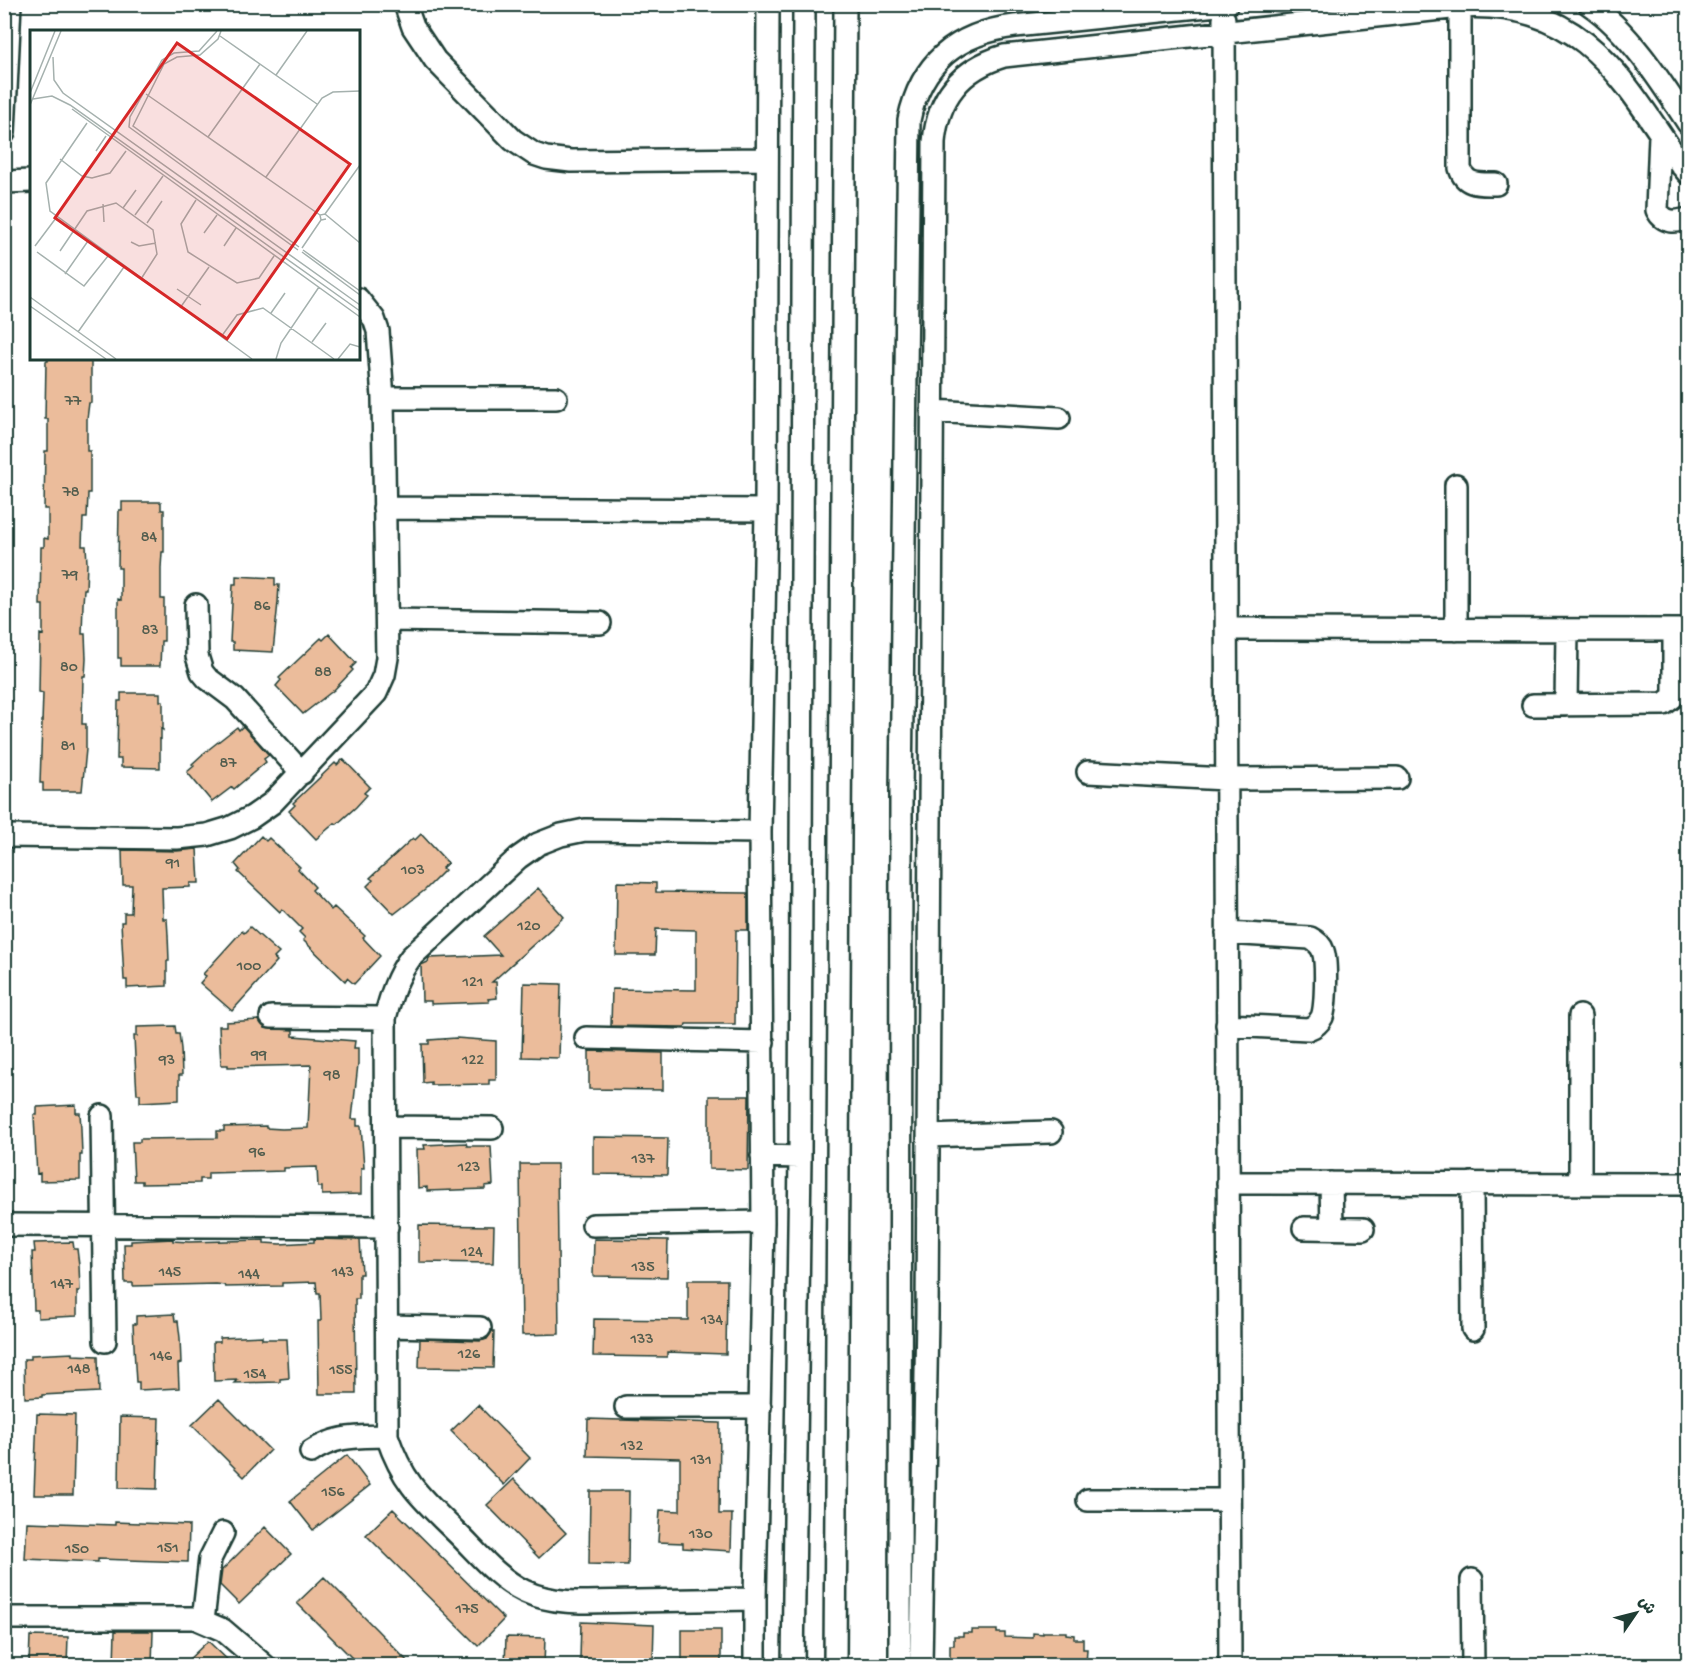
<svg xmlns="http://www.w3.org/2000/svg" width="1693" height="1670" font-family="'Gochi Hand','Playpen Sans Arabic',sans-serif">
  <rect width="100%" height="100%" fill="#fff"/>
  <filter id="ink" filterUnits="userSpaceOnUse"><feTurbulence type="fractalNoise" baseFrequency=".0167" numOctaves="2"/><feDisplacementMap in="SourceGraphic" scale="12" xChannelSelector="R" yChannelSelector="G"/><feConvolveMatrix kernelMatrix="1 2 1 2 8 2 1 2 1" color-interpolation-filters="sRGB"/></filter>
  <g filter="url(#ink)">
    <path fill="#ebbc9b" stroke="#1f3d34" stroke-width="1.5" d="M48,358h39v3h4v42h-2l-2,16v32h3v42h-2l-1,25h-4l-1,28h4l1,17 -1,26h-2l-1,15 -1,30h3l1,25 -1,17h-2l-1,48h4v25l-4,42h-39v-8h-3l3,-90 -4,-1 1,-58 3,1v-30h-3l1,-58h3v-9l4,1v-30h-4l1,-58h3v-32h-3l1,-58h2z
      M122,502h39v8h3v42h-2l-1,16v31h3v42h-3l-1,25h-39v-8h-3v-59l3,1v-32h-3l1,-58h3z
      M236,576l39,2v7h4l-1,17 -5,50 -40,-2v-8h-3l3,-58h3z
      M329,634l27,29 -5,5 2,2 -19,20 -31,24 -27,-28 5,-6 -2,-2 42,-40 2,2z
      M121,693h39v8h3v29l-2,-2v12l-1,-2v30l-39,-1v-8h-4l1,-58h3z
      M243,726l26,29 -5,4 2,3 -32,27 -2,-2 -20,15 -25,-30 7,-6 -2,-2 12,-11 33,-26 2,3z
      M343,759l27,28 -6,6 3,2 -11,12 -19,17 -2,-1 -19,16 -27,-28 6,-6 -2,-2 42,-40 2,2z
      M421,834l27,29 -6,5 3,2 -20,20 -31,24 -27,-28 6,-6 -3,-2 43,-40 2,2z
      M261,836l5,5 3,-3 31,29 -2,2 17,18 -3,3 19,20 3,-3 31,29 -2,2 17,18 -26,28 -7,-6 -2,3 -42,-41 2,-2 -6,-6 3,-3 -20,-20 -2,3 -42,-40 2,-2 -5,-6z
      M197,849l2,34h-9v4l-28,1 1,31h4l1,16 1,26h-2v25l-40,2v-8h-3l-3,-58h3v-9h7l1,-28h-9l-1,-35 55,1z
      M617,882l39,1v9l92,1v37h-12l-1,94h-49l-1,3 -74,-1 1,-37 84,1v-60l-40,-1 -1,26h-39z
      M538,888l26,29 -72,65h4l1,16 -9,1 1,3 -58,2v-3h-9l-1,-36 7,-3 1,-4 72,-3 -17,-19z
      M250,927l29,26 -5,5 3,3 -45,50 -32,-28 6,-7 -3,-2 39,-43 2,2z
      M524,983l37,1 -2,74 -37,-1z
      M259,1020l6,8 28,2v6l62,5 -1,7h4v16l-6,55h5v7h4l3,42h-3v26l-39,1v-8h-4l-1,-20 -33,1v3l-76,2v6h-8v4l-58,1v-3h-8l-2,-39h8v-3l77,-1v-7h7v-4l42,-1v2l16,1 26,-1 3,-63 -83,2v-2h-7l-2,-39h7v-4z
      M175,1026l1,7h3l2,16 1,26h-3v25l-39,2v-8h-3l-1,-16 -2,-42h3v-9z
      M456,1038l40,3v39h-7v4l-58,1v-3l-8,1 -1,-39h7v-4z
      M589,1051l74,2v37l-74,-1z
      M709,1096h40l-1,74 -39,-1z
      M76,1105v8h4l1,16 1,26h-2v25l-40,1v-8l-3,1 -1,-16 -2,-43h3v-8z
      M593,1137l75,1 -1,37 -74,-1z
      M466,1143l1,3h24l2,39 -8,1v3l-58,2v-4l-9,1 -1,-39h8l-1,-4z
      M520,1164h37l2,170 -37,1z
      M419,1225l75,1 -1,37 -74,-1z
      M173,1239v2l16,1 75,-2v3l16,1 34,-2v-3l46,1 2,34h-3v25h-4l1,95h-37l-1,-73h3l-1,-28h-3l-1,-11 -34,1v3l-57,1 -1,-2 -8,-1 -83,2v-3h-8l-1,-39h7v-3z
      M594,1239l74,1 -1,37 -74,-1z
      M73,1242l1,7h3l2,16 1,26h-3v25l-39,2v-8h-4l-2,-58h3l-1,-9z
      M688,1280h39l-1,74 -59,-2v5l-74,-1 1,-37 94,1z
      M174,1314l1,7h3l2,17 1,25 -3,1 1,24 -40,2v-8h-3l-1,-16 -2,-42h3v-8z
      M492,1331h2l-1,37 -74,-1 1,-28 60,2 7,-2z
      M262,1336v3h25l2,39 -9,1v3l-46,1 3,-3 -23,1 -1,-39h7v-4z
      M73,1353v2l25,1 1,36 -57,3v2l-17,1 -1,-39h7v-4z
      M219,1399l51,51 -26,27 -52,-52z
      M478,1405l52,53 -26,27 -53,-54z
      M37,1414l38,1 -2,80h-39z
      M120,1417l39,1 -2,71 -38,-1z
      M588,1419l132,4 -1,91h13l-1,37 -48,-3v-5l-25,-1 2,-32 20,1v-53l-93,-2z
      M347,1455l23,30 -57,45 -23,-29z
      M514,1479l52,54 -27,25 -52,-53z
      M590,1491h39l-1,74 -39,-1z
      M393,1509l111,110 -26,27 -112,-111z
      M27,1522l88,3v-3l74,3 -1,37 -90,-3v3l-73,-3z
      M265,1527l26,27 -52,50 -19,-19 2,-15z
      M324,1577l53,53 34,35h-52l-62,-62z
      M581,1622l73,3 -1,37 -73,-3z
      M682,1630h39v35h-39z
      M972,1630h25v3h8v4l28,1v-5l10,1v-2h23v2l8,1v4h9v10h4l-1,16h-136v-20h4v-9h9v-3h9z
      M115,1631h38l-1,34h-38z
      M30,1636l38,1 -1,28h-38z
      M506,1637l39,1 -1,27h-39z
      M208,1641l25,24h-50z"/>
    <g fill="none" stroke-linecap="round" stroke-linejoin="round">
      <g stroke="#1f3d34" stroke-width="26">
        <path id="minor" d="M405,4l8,23 22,33 78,80 21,14 12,4 25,3 195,-2
          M1589,4c40,27 73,79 99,119
          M1460,7v161c5,18 20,16 36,16
          M1224,19l6,1647
          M4,133l6,-129
          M1660,135l-3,75c7,14 19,12 31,9
          M4,182l28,-1
          M383,398h173
          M932,411l127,7
          M384,508l382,2
          M196,605l1,51 5,16 5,6 28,21 67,74
          M387,620l213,3
          M1226,629l462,1
          M1456,630v-145
          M1533,705l131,-1 9,-7 1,-6v-61
          M1566,705l1,-75
          M1088,772l138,7 171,-1
          M4,836l173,2 30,-3 23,-7 22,-11 20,-14 104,-110 8,-18 3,-17 -4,-260 -5,-67 -4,-12 -16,-20
          M1227,933l83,5c6,3 11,7 13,13 4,10 3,56 -1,66 -3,6 -8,10 -14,12l-81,-4
          M1580,1016v167
          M271,1017l114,1
          M586,1038l177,4
          M102,1116l3,225
          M387,1127l105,1
          M928,1136l123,-4
          M762,1156l38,1
          M1228,1183l460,1
          M1331,1183l1,45
          M1472,1183l1,146
          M4,1225l383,2
          M593,1225l170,-3
          M1304,1228l59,1
          M387,1326l93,2
          M626,1407h134
          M311,1452c25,-17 46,-15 76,-16
          M1088,1500h141
          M1472,1580l1,86
          M755,1599c-40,1 -79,1 -119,2 -37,0 -78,6 -112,-10 -27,-13 -48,-40 -69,-60 -34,-33 -52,-48 -68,-95l-2,-418c6,-23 12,-42 26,-61l107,-99 20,-14 23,-9 24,-5 175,2
          M4,1618h191l28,12 42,36
          M203,1621l7,-62 13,-26
          M755,1666v-67l8,-377 -3,-390 6,-322 2,-506
          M793,1666l7,-509 4,-1153
          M835,1666l10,-1662
          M900,1666l1,-873 8,-673c12,-58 49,-87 106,-94l212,-22
          M921,1666l6,-351 7,-1173c4,-45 27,-73 70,-86l456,-49c123,-7 162,71 222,159l6,7"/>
      </g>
      <use href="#minor" stroke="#fff" stroke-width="21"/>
    </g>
  </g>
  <g text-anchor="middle" stroke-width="6" stroke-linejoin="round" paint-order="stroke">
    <g font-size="16" fill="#525d4e">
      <text x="73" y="405">77</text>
      <text x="71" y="496">78</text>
      <text x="149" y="541">84</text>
      <text x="70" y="579">79</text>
      <text x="262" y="610">86</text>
      <text x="150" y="634">83</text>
      <text x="69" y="671">80</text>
      <text x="323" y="676">88</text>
      <text x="68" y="750">81</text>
      <text x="228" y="767">87</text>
      <text x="173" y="867">91</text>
      <text x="413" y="874">103</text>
      <text x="529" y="930">120</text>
      <text x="249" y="970">100</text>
      <text x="473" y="986">121</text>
      <text x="259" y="1059">99</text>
      <text x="167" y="1064">93</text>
      <text x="473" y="1064">122</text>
      <text x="332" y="1079">98</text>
      <text x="257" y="1156">96</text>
      <text x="643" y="1163">137</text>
      <text x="469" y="1171">123</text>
      <text x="472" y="1256">124</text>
      <text x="643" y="1271">135</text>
      <text x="170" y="1276">145</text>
      <text x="343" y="1276">143</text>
      <text x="249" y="1278">144</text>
      <text x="62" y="1288">147</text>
      <text x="712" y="1324">134</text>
      <text x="642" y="1343">133</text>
      <text x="469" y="1358">126</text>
      <text x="161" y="1360">146</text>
      <text x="79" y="1373">148</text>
      <text x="341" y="1374">155</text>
      <text x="255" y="1378">154</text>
      <text x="632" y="1450">132</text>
      <text x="701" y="1464">131</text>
      <text x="333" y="1496">156</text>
      <text x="701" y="1538">130</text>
      <text x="168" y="1552">151</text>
      <text x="77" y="1553">150</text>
      <text x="467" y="1613">175</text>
    </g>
  </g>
  <g transform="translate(30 30)">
    <rect width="330" height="330" fill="#fff"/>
    <path fill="none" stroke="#a5b1ae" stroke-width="1.5" d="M187,1l-18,20 -25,2 -12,7 -32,57 -1,10 169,123M191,1l-3,8 -18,16 -23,2 -13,7 -31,62 166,121M190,6l97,68M23,27l1,23 9,13 297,212M246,45l31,-44M0,63l25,-62M116,64l174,121M3,69l19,-3 18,9 290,206M0,75l31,-74M42,79l288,208M57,93l-41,60 4,28 202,148M178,107l52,-73M66,121l10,-15M30,129l22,17 10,2 18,-5 16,-22M236,147l56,-79 11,-6 27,-1M166,170l-15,24 7,28 49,31 22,-5 15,-22M73,174l1,18M93,178l13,-18M295,184l35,-49M105,185l28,-39M296,189l-5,1 -1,-5 5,-1 35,29M117,193l15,-22M174,203l13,-18M101,212l8,4 17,-3M5,216l21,-28M194,216l12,-18M272,218l19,-28M273,220l57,41M30,221l27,-40 29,-8 37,27 4,24 -16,25M7,222l47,34 24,-30M272,222l58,43M35,244l23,-33M147,259l24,16M0,267l86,62M0,276l76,53M150,278l29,-41M241,283l14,-20M48,302l46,-65M191,307l16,-22 26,-7 71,51M282,312l14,-19M246,329l5,-16 38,-56M308,329l12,-15 10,3"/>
    <path fill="#d62828" fill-opacity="0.15" stroke="#d62828" stroke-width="3" d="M147,13l173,121 -123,175 -172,-121z"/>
    <rect width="330" height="330" fill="none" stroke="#1f3d34" stroke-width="3"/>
  </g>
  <rect width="1693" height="1670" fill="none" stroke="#fff" stroke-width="24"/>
  <rect x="12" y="12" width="1669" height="1646" fill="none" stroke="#1f3d34" stroke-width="2" filter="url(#ink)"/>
  <g transform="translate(1636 1613) rotate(55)" stroke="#ffffff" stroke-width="4.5" paint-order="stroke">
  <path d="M0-4.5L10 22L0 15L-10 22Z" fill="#1f3d34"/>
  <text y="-9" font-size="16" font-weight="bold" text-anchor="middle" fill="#1f3d34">ش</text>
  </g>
</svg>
